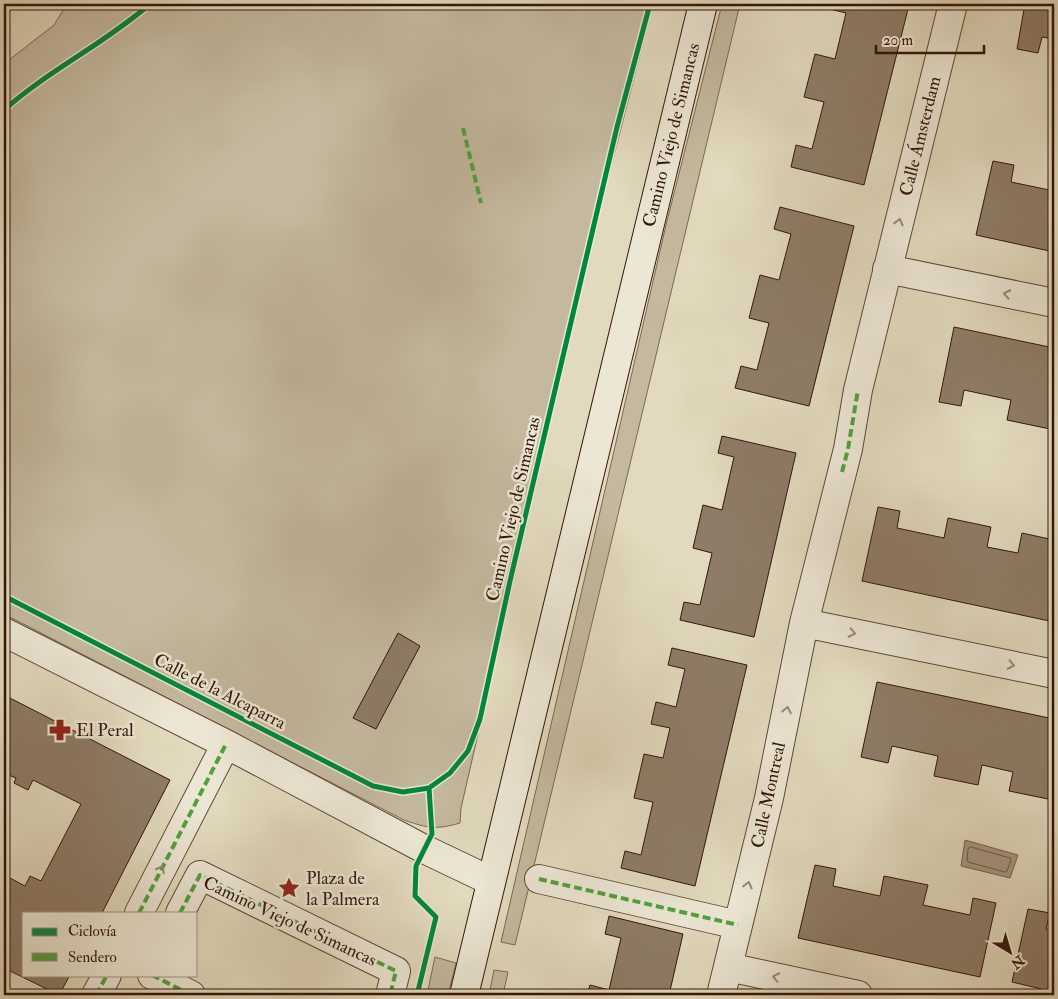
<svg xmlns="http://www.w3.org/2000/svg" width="1058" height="999" font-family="'IM FELL Double Pica',serif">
  <rect width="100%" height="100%" fill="#e2dabe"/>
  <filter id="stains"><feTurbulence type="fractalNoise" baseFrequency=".004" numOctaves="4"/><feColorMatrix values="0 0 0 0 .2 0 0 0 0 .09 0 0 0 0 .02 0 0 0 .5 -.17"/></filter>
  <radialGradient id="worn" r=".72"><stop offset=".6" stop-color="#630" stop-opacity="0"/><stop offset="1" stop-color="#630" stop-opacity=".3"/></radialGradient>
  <path fill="#c4b99f" stroke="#7b6854" d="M67,4h586l-64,248 -128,556 -1,15c-24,7 -33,5 -56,-3l-400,-206v-550l50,-39z
    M722,4h18l-225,941 -14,-3 165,-717z
    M435,957l21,6 -8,32h-21z
    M494,970l14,2 -5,23h-14z"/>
  <path fill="#a69781" stroke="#786351" d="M965,840l53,15 -8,23 -49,-12z"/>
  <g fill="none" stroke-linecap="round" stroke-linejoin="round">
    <path stroke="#6c5646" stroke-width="1" d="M971,847l39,11 1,2 -4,11 -2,1 -37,-10 -1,-2 1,-11z"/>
  </g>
  <path fill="#8e7c68" stroke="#32160a" d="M831,4l78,1 -45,180 -73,-18 5,-22 16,4 12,-47 -20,-5 11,-43 20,5 11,-46 -16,-4z
    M1025,4h29v35l-12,-2 -4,16 -21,-4z
    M993,161l21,4 -3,17 43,9v61l-78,-17z
    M780,207l74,19 -45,180 -74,-18 6,-22 16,4 12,-47 -20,-5 11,-43 19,5 12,-46 -17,-5z
    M954,327l100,21v61l-4,20 -43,-9 4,-20 -47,-10 -3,16 -22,-4z
    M722,436l74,17 -42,184 -74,-17 4,-18 16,3 12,-52 -19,-5 10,-43 19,5 12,-53 -16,-4z
    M878,507l22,4 -3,17 47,10 4,-20 43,9 -4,20 31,6 4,-20 32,7v82l-192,-41z
    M398,633l22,13 -44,83 -23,-11z
    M672,648l75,17 -52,221 -74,-18 4,-17 16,4 12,-53 -19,-4 10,-44 19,4 7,-30 -19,-4 5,-22 20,5 9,-38 -17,-4z
    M877,682l177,37v74l-1,7 -44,-9 4,-19 -31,-7 -4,20 -44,-9 4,-20 -46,-10 -4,17 -27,-6z
    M4,695l166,85 -68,133h-78v62h46l-11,20 -55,-27v-77l6,-13 15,8 5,-10 11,5 40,-77 -48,-24 -5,10 -14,-7 2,-5 -10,-4 -2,4z
    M815,865l21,4 -3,17 47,10 4,-20 44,9 -5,20 47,10 3,-17 23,5 -16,74 -182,-39z
    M1028,909l22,4 -4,16 8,2v61l-42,-10z
    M609,916l74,18 -14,61h-82l3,-10 19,5 12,-52 -16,-4z"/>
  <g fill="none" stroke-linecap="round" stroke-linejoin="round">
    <g stroke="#5e4737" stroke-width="30">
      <path id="street" d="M887,269l167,34
        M804,623l250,51
        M4,632l222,112 198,105 67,32
        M539,879l199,46
        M139,913l87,-169
        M180,913l20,-38 196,96 -6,24
        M728,967l130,28
        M152,975l39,20
        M96,995l11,-20
        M721,995l48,-197 35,-175 44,-174 10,-59 95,-386"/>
    </g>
    <g stroke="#32160a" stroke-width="30">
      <path id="secondary" d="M464,995l239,-991"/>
    </g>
    <use href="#street" stroke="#ece7d5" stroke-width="28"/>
    <use href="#secondary" stroke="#ece7d5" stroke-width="28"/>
    <path stroke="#52a13e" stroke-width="4" stroke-dasharray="8 4" stroke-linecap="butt" d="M463,128l18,75
      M842,472l6,-23 10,-59
      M539,879l199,46
      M139,913l87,-169
      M180,913l20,-38 196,96 -6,24
      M152,975l39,20
      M96,995l11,-20"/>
    <g stroke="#ece7d5" stroke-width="8">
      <path id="cycleway" d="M4,110c45,-40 100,-66 146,-106
        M4,596l369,190 30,6 26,-4 21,-15 18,-22 12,-32 30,-138 107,-454 33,-123
        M417,995l19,-78 -21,-21 1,-30 16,-32 -3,-46"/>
    </g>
    <use href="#cycleway" stroke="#00873e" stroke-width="5"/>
  </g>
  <defs><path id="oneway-chevron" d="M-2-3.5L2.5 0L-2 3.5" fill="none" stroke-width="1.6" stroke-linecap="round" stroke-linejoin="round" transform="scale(1.25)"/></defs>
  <g stroke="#98897a">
    <use href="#oneway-chevron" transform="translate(899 222) rotate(-76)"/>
    <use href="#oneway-chevron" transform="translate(1007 294) rotate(-168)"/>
    <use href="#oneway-chevron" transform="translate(852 633) rotate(12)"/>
    <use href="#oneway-chevron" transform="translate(1011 665) rotate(12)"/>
    <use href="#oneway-chevron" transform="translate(787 710) rotate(-79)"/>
    <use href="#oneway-chevron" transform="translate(161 869) rotate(-63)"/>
    <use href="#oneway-chevron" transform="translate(748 885) rotate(-76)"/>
    <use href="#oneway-chevron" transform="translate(776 977) rotate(-168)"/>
  </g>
  <defs>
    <g id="pharmacy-bare" transform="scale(1.725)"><path d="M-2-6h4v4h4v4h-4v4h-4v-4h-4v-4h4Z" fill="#8f2418" stroke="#ece7d5" stroke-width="2.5" paint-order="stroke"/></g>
    <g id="sight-bare" transform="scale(1.725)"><path d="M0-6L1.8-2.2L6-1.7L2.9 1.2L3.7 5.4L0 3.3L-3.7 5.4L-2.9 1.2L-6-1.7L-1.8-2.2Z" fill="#8f2418" stroke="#ece7d5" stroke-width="2.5" paint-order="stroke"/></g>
  </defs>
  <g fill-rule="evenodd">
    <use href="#pharmacy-bare" x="60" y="730"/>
    <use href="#sight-bare" x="289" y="888"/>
  </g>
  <g text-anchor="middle" stroke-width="5" stroke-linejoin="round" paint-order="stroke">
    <g font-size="18" fill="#32160a" stroke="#ece7d5">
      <text transform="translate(671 135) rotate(-76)" y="6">Camino Viejo de Simancas</text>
      <text transform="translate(920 136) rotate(-76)" y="6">Calle Ámsterdam</text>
      <text transform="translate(513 509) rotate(-77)" y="6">Camino Viejo de Simancas</text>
      <text transform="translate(220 691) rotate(27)" y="6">Calle de la Alcaparra</text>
      <text transform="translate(768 795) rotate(-78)" y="6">Calle Montreal</text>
      <text transform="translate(290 921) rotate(25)" y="6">Camino Viejo de Simancas</text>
    </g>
    <g font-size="18" fill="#32160a" stroke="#ece7d5" text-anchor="start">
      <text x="76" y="736">El Peral</text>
      <text x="306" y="884">Plaza de<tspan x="306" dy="21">la Palmera</tspan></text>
    </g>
  </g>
  <rect width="1058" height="999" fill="none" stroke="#e2dabe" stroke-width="20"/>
  <rect x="5" y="5" width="1048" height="989" fill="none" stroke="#32160a" stroke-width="2.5"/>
  <rect x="10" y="10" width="1038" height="979" fill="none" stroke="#32160a"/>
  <rect x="22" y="912" width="175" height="65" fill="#ece7d5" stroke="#a29384"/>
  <rect x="32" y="928" width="25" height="8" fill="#00873e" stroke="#a29384"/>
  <text x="68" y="936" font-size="15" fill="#32160a">Ciclovía</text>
  <rect x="32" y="953" width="25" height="8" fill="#52a13e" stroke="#a29384"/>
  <text x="68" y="962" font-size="15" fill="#32160a">Sendero</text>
  <g transform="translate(1010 952) rotate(142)" stroke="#ece7d5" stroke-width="4" paint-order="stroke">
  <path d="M0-4L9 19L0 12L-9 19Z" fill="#32160a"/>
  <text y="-8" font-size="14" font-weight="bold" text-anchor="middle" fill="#32160a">N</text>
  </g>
  <path d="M876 45v8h108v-8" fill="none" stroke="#32160a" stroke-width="2.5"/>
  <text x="883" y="45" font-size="15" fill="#32160a" stroke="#ece7d5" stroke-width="4" paint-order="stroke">20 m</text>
  <rect width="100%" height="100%" filter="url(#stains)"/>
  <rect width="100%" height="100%" fill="url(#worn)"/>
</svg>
